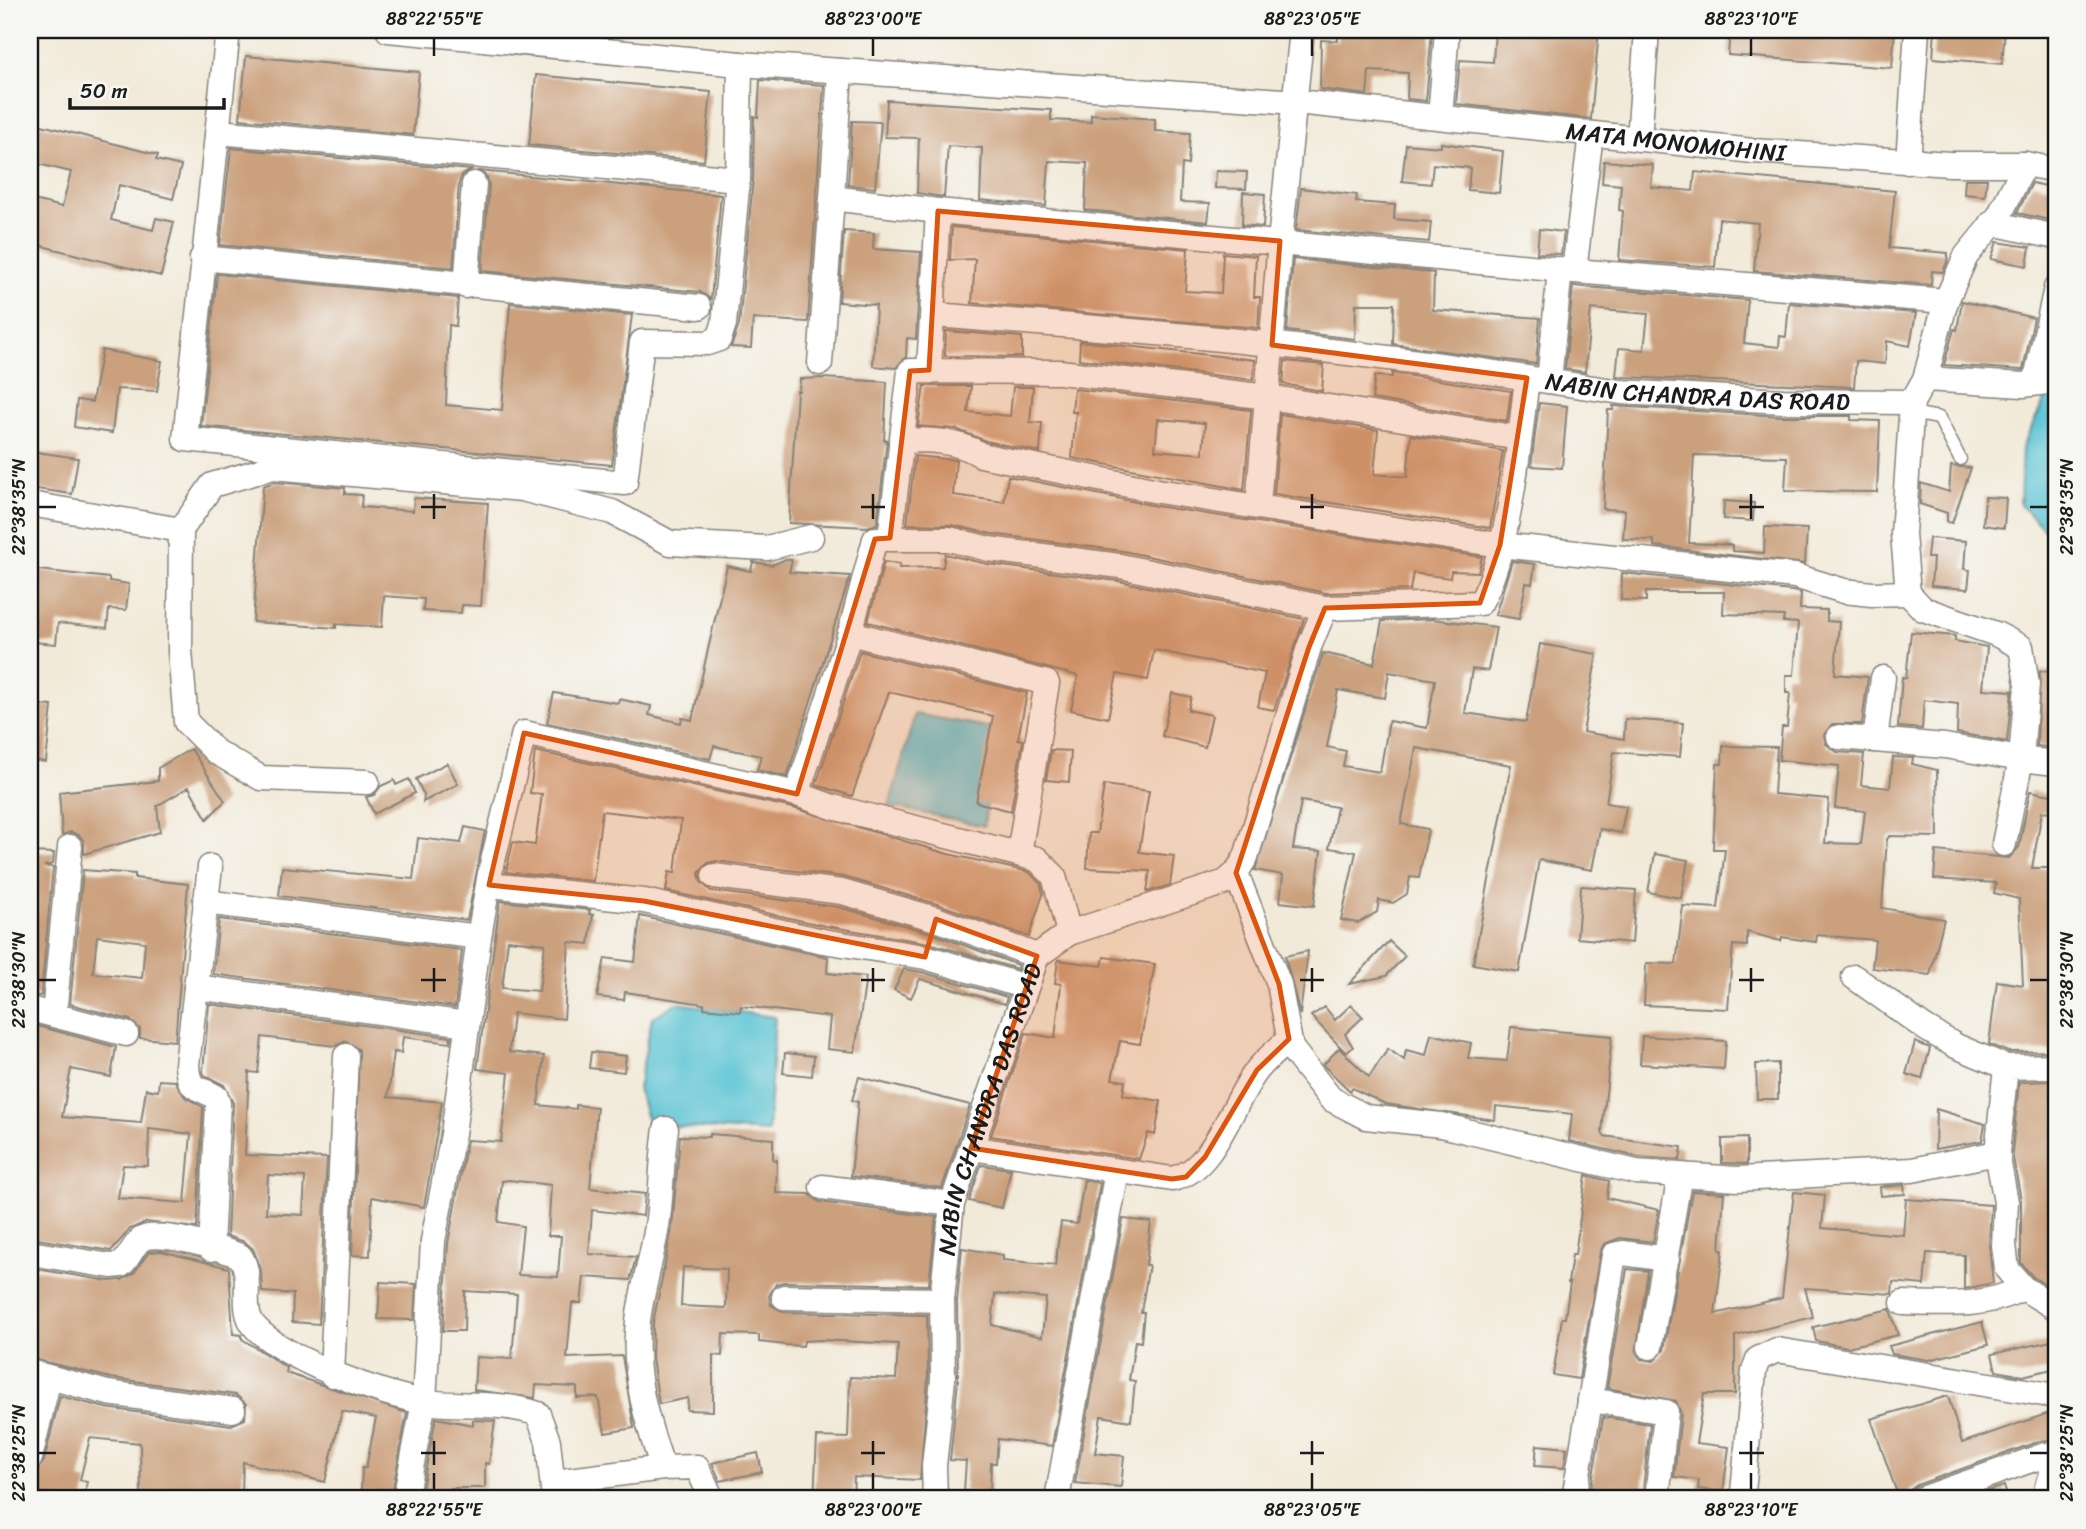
<svg xmlns="http://www.w3.org/2000/svg" width="2086" height="1529" font-family="Sriracha,sans-serif">
  <rect width="100%" height="100%" fill="#f6f6f2"/>
  <filter id="ink" filterUnits="userSpaceOnUse"><feTurbulence type="fractalNoise" baseFrequency=".0143" numOctaves="2"/><feDisplacementMap in="SourceGraphic" scale="14" xChannelSelector="R" yChannelSelector="G"/><feConvolveMatrix kernelMatrix="1 2 1 2 8 2 1 2 1" color-interpolation-filters="sRGB"/></filter>
  <filter id="wash" filterUnits="userSpaceOnUse"><feTurbulence type="fractalNoise" baseFrequency=".00686" numOctaves="4" result="noise"/><feDisplacementMap in="SourceGraphic" scale="28" xChannelSelector="R" yChannelSelector="G"/><feGaussianBlur stdDeviation="1.57" result="paint"/><feColorMatrix in="noise" values="0 0 0 0 0 0 0 0 0 0 0 0 0 0 0 0 0 1.4 0 .05"/><feComposite in="paint" operator="in"/></filter>
  <g filter="url(#wash)">
    <rect width="100%" height="100%" fill="#f2ead9"/>
    <path fill="#59c3d4" stroke="#3a7078" stroke-width="2" d="M2056,376v165l-36,-36 2,-57z
      M915,714l83,15 -14,97 -95,-20z
      M677,1003l98,14 -7,115 -119,-7 -11,-36 14,-71z"/>
    <g id="blocks">
      <path fill="#cba07d" fill-rule="evenodd" d="M1338,30h94l-6,71 -19,-2 1,-26 -39,-2 -2,24 -47,-6 1,-49 17,1z
        M1495,30h104l-8,89 -135,-15 4,-44 33,2z
        M1730,30h165l-3,38 -164,-13z
        M1935,30h70l-3,34 -69,-6z
        M246,56l173,16 -6,63 -173,-16z
        M536,75l175,17 -7,69 -175,-16z
        M760,80l64,5 -16,237 -55,-3 -2,29 -20,-1 8,-22 14,-145 1,-64 4,1z
        M887,100l164,10v10l40,2v-8l64,5v12l35,2 -2,32 -6,-1 -2,38 30,1 -2,19 -123,-12 2,-47 -38,-2 -3,45 -66,-6 2,-52 -34,-2 -4,51 -27,-4 2,-55 -34,-1z
        M852,121l29,1 -6,66 -27,-3z
        M30,122l128,33 -2,5 25,6 -8,33 -54,-14 -8,35 42,10 3,-12 18,4 -13,54 -131,-33v-44l32,8 9,-35 -41,-10z
        M1441,143l62,8 -4,42 -31,-3 2,-22 -37,-4 -2,20 -29,-3 4,-37 35,3z
        M231,148l240,22 -9,5 -3,8 -6,85 -233,-23z
        M1604,161l49,4 -2,22 42,4 2,-19 200,19 -6,57 59,5 -1,9 -4,10 -11,-1 -1,14 -177,-14 4,-48 -39,-4 -4,48 -96,-7 4,-49 -4,-1 2,-25 -19,-2z
        M479,171l242,24 -10,104 -11,-7 -218,-21 7,-86 -2,-8z
        M1216,171l31,1 -1,17 -31,-1z
        M1965,179h22l-2,17 -21,-2z
        M2032,183l24,5 -6,32 -33,-7z
        M1301,188l56,7 -1,7 39,3 -1,14 37,3 -2,20 -133,-12z
        M1243,192l22,2 -2,33 -21,-2z
        M952,227l236,22 -3,42 36,2 2,-40 33,3 -2,41h6l-2,31 -286,-25 3,-44 -25,1z
        M1539,229l25,3 -3,22 -24,-1z
        M844,231l30,2 -1,16 48,3 -5,87 -9,-1 -1,19 -10,11 -23,-2 3,-61 -37,-3z
        M1997,242l33,5 -3,19 -36,-7z
        M1293,259l141,14 -1,37 107,8 -4,46 -143,-20 1,-40h-38l-1,35 -68,-8z
        M217,274l241,24 -2,28 -7,-1 -3,80 56,5 8,-107 122,12 -20,150 -411,-39z
        M1573,286l175,14 -4,43 35,4 1,-11 6,1 3,-34 127,10 -6,33 -23,-5 -2,23 -29,-3 -2,26 -231,-10 -7,-1 3,-28 25,2 4,-36 -57,-5 -6,63 -20,-3z
        M1962,301l72,17 -11,52 -79,-5 10,-36 3,1z
        M946,331l76,6v20l-77,-1z
        M1080,341l175,19 -2,20 -174,-21z
        M102,350l60,11 -5,30 -40,-2 -5,44 -38,-6 3,-27 15,2z
        M1285,361l39,4 -2,26 -39,-7z
        M1392,373l119,18 -4,30 -135,-22 3,-23 17,1z
        M823,378l64,4 -3,58h3l-10,84 -10,3 -78,-4 8,-132h2l1,-12z
        M924,386h47l-3,26 42,4 3,-29h20l-3,35 12,1 -2,29 -54,-11 -30,-12 -38,-3z
        M1074,389l177,21 -7,80 -172,-32 4,-46h-4zM1158,419l47,4 -2,31 -48,-4z
        M1539,403l28,3 -5,62 -31,-2z
        M1613,406l169,10h69v4l29,1 -3,71 -92,-1 2,-34 -93,-2 -5,88 43,2v6l32,2 1,-26 42,2 -2,35 -151,-18v-6l-31,-1 2,-29 -22,-1 5,-99h5z
        M1280,414l98,16 -4,44 33,3 4,-42 92,16 -13,77 -216,-34z
        M30,451l48,7 -6,36 -42,-6z
        M915,456l41,4 -3,35 51,7 4,-26 148,30 326,51 -4,15 -27,-1 -1,7 -37,-5 -3,17 -84,3 -203,-42 -131,-17 -40,-9 -45,-1z
        M1951,466l20,2 -19,55 -5,-1v-9l-27,-9 1,-21 28,9z
        M275,482l70,6v6l17,1 -1,12 52,4 1,-13 74,5 -7,103 -19,-1 -1,8 -38,-2 1,-12 -40,-3 -2,31 -46,-3v4l-83,-6 10,-136z
        M1985,497l21,1 -2,30 -21,-3z
        M1724,501l30,2 -1,18 -30,-2z
        M1929,538l37,3 -2,28 6,1 -2,19 -37,-3 2,-28h-6z
        M945,554l42,10 131,17 186,38 -30,91 -16,-3 7,-34 -111,-23 -6,30 -31,-6 -9,44 -37,-8 7,-34 -210,-54 16,-60 16,2 -1,4 44,-1z
        M786,559l6,1 -3,12 61,4 -63,201 -30,-7 4,-14 -47,-10 -4,13 -163,-36 7,-30 64,10 1,-4 32,7 -2,9 32,8 1,-5 10,2 35,-154 24,5 2,-9 19,3z
        M1512,561l23,3 -3,20 -6,-1 -7,36 -24,-4z
        M30,569l79,9v3l20,3 -3,26 -17,-1 -2,19 -49,-5 -2,21 -23,-2 2,-22h-5z
        M1622,573l170,18 9,2 -1,16 27,1v11l12,1 -4,52 33,3 -6,47h-30l-8,11 2,9 11,8 27,2 -3,31 29,3 3,-31 20,1 -1,6 25,6 1,67 -48,-1 -3,3 -5,69 62,11 -14,56 -58,-7 3,-28 -58,-5 -1,7 -34,-5 -1,4 -34,-9v14l-14,-1 -5,64 -84,-4 2,-42 30,1 7,-58 35,2 7,-59h-12l4,-85h5l1,-18 54,1 -3,47 55,5 -4,44 36,1 4,-33 -30,-3 4,-42 -60,-6 3,-33h5l3,-34h-4v-18h8l4,-52 -15,-1 1,-6 -61,-2 1,-22h-78v9l-25,-1z
        M1432,619l64,8 -8,44 -16,-2 -7,44 61,9 14,-78 57,10 -14,78 41,7 1,-20 58,4 -3,34 -66,-5 -8,51 20,3 -5,27 -21,-4 -8,41 -53,-10 -20,112 -46,-8 38,-199 -95,-17 -15,76 27,5 -9,49 -9,-1 -3,17 -14,9 -14,-3 -2,12 -19,11 -17,-3 15,-68 -27,-4 8,-41 -36,-6 -8,48 28,2 -7,55 -34,-4 3,-27 -28,-5 68,-217 51,11 8,-43zM1389,672l46,8 -8,48 -38,-7 -9,51 -37,-6 3,-15 -19,-4 11,-57 47,8z
        M1911,632l44,4v5l32,6 -4,42 29,2 -5,51 -50,-9 1,-29 -34,-4 -2,29 -24,-2 4,-50 4,1z
        M860,651l167,42 -9,46 5,1 -12,71 -35,-9 17,-86 -104,-24 -37,104 -36,-11z
        M2040,671l16,1v76l-19,-2z
        M1172,693l19,4 -3,13 24,5 -7,32 -43,-11z
        M30,704l22,2 -6,56 -16,-2z
        M191,749l34,52 -18,18 -18,-32 -32,19 3,26 -76,22v-13l-5,-6 -8,-3 -9,3 -3,-43 99,-11v-13z
        M1051,750l20,1 -2,31 -23,-2z
        M535,751l258,57 155,46 81,18 12,12 2,10 -14,43 -88,-32 -97,-28 -128,-16 -8,2 -9,10 2,9 10,9 128,16 92,26 87,32 -1,4 -88,-26 -103,-17 -160,-35 3,-19 6,1 6,-53 -79,-9 -9,70 -87,-9 7,-30 22,3 7,-51 -12,-1z
        M447,763l11,21 -35,18 1,-7 -8,-16z
        M409,779l6,14 -41,21 -8,-17 8,-2 7,-9 13,-6 2,5z
        M1104,785l45,6 -10,61 35,4 -4,29 -23,7 3,-21 -63,-3 2,-35h8z
        M2030,791l26,5v15l-14,1 -10,56h24v183l-47,1 -20,-8 8,-63 26,4 -4,-86 -25,-6 2,-10 -62,-4 2,-28 73,7 10,-11z
        M465,827l20,4 -18,89 -188,-24 3,-29 131,12 5,-41 43,5z
        M30,852l24,1 -1,11 -9,2 9,1 -12,129 -11,-1z
        M1655,854l33,6 -7,38 -33,-6z
        M83,870l52,4v4l53,6 -13,157 -35,-3v-9l-10,-9 -60,-16zM97,936l48,6 -3,36 -49,-5z
        M1581,886l55,4 -4,53 -55,-5z
        M500,901l90,9 -1,4 4,1 -4,29 -20,-2 -5,77 -51,-6 -4,39 35,4 -6,49 38,4v-4l21,2 -7,81 55,6 -2,22 -51,-6 -3,44 47,3 -6,23 -46,-3 -3,26h-9l-5,55 55,-2 12,72 -29,5 -7,-36 -21,1v-11l-41,-2 -1,13 -61,-8 2,-33 36,2 5,-65 -52,-3 -1,40h-21l5,-88 19,-103 34,2 8,-69 -32,-4zM508,940l37,4 -6,47 -37,-3zM509,1180l42,5 -3,51h13l-3,41 -40,-2 5,-49 -25,-4 4,-41z
        M640,916l188,41 -1,16 39,4 -11,75 -28,-3 3,-32 -89,-11 -1,6 -36,-4v-4l-79,-12 -1,8 -27,-3 8,-39 30,4z
        M219,919l243,31 -7,57 -242,-33z
        M1389,941l16,15 -19,20 -37,8z
        M1308,951l-8,64 -15,-59z
        M1104,957l51,7 -15,80 -20,-3 -8,38 13,2 -2,14 38,6 -6,34 -7,-2 -9,26 -148,-23 35,-103 29,5 6,-54 -6,-1 3,-23 44,6z
        M904,969l18,3 85,25 -2,7 -85,-25 -9,19 -17,-8z
        M209,1004l242,33 -1,6 -47,-6 -2,16 -7,-1 -6,45 54,5 -18,105 -52,-10 -2,59 -18,-1 7,-205 -12,-9 -12,5 -73,-9 -4,36 -9,-1 -4,83 82,3 -8,166 -27,-2 1,-28 -31,-2 -1,-22 -8,-21 -8,-7 -18,-6 6,-133 -9,-18 -20,-10 -1,-4zM268,1175l37,2 -2,38 -37,-2z
        M1351,1005l12,12 -18,17 8,13 -7,6 -35,-37 14,-9 10,13z
        M30,1024l86,23 -5,30 -40,-8 -9,48 79,6 5,-34 12,2 1,-11 16,1 10,16 18,10 -6,121 -51,-6 -16,7 -19,22 -81,-13zM149,1129l42,5 -6,69 -67,-5 5,-33 25,1z
        M1511,1027l101,9 -10,96 2,4 78,11 -2,13 -42,-3 -69,-16 3,-27 -76,-8 -1,14 -110,-16 -33,-16 -2,3 -27,-26 16,-17 30,29 19,-28 16,11 2,-10 20,5 5,-21 40,9 -3,15 39,3z
        M1642,1036l84,5 -2,28 -84,-5z
        M1915,1042l15,6 -8,31 -16,-5z
        M591,1052l35,4 -2,16 -35,-4z
        M785,1053l29,3 -2,20 -29,-3z
        M1778,1063v36h-21l-1,-35z
        M859,1077l111,28 -28,83 -91,-12 7,-74 -6,-2z
        M2056,1081v210l-23,-14 -12,-14v-63l-9,-48 7,-70z
        M1936,1109l49,15 -3,17 -47,8z
        M710,1134l63,5v21h4l-1,33 33,1 11,8 116,15 -7,68 -145,-3 -8,2 -7,12 2,9 13,7 143,3 1,63 -8,102 -66,-3 -1,22h-39l3,-62 31,1 2,-61 46,2 2,-35 -77,-4 -17,1 -1,5 -17,-1 -27,-3v-7l-36,-1 -1,22 -9,-1v56l-26,-1 1,-12 -29,6 -7,-46 1,-35 19,-95 8,-92 30,1zM683,1267l44,2 -1,39 -45,-2z
        M1747,1138v26l-25,-1v-24z
        M981,1165l30,4 -9,39 -33,-7z
        M1586,1175l23,6 -2,17 52,12 -6,32 -33,-4 -16,6 -4,8 -21,127 -26,-4 9,-57h3l5,-35h-2l4,-28h3z
        M1084,1180l16,3 -48,263 -54,-7 -2,24h-5l-1,30 -26,-2 2,-30 -16,-1 8,-80 -1,-79 5,-53 41,7v5l52,5 6,-43 16,2zM995,1294l51,4 -4,39 -50,-12z
        M1904,1185l1,9 -24,2 -1,-9z
        M1692,1191l32,2 -4,56 3,1 -8,64 67,-16 12,-106 31,3 -3,33 81,7 3,-36 85,6 -2,40 4,38 -29,6v-34l-37,-2 -3,32 -31,-3 -1,12 -87,-6 8,29 -78,19v58h-31l-8,49 33,4 -6,45 -25,-3 1,-9 -25,-3 7,-63 -5,-13 -69,-13 20,-119 21,2 -12,82 5,6 13,2 10,-11z
        M1123,1219l28,3 -5,43h3l-8,47h3l-3,30 -6,-1 -6,39 6,1 -4,40 -30,-5 -6,37 29,3 -3,31 -46,-4z
        M161,1251l68,17 4,66 9,1v4l45,29 -1,5 121,40 -16,86h-14v-7l-16,-1 1,-23h4l10,-50 -34,-7 -17,71 -82,-20 -1,31h-62v6h-39l-1,-56 -50,-5 -10,42 7,2 -3,17h-54l2,-24 12,-14 16,-65 46,12 125,17 14,-6 1,-15 -10,-9 -125,-17 -81,-20v-90l79,13 13,-1 12,-7 15,-21z
        M380,1282l36,2 -2,36 -36,-1z
        M1890,1309l8,26 -50,12 -32,-6 -3,-14z
        M1982,1322l6,23 -59,15 -37,-6 -3,-8z
        M2056,1340v28l-33,8 -27,-5 -4,-17z
        M1948,1396l14,47 90,-31 4,27 -16,2 -123,44 -7,5 -2,9h-9l-28,-80z
        M1603,1417l47,7 -8,75h-53z
        M436,1418l37,7v-5l22,1 -6,43 -4,-1v25h-34v11h-31z
        M1537,1445l30,3 -3,20 -29,-2z
        M758,1453l4,19 -42,9 -8,-18z
        M2004,1486l4,13h-43z"/>
    </g>
  </g>
  <g filter="url(#ink)">
    <use href="#blocks" fill-opacity="0" stroke="#87837a" stroke-width="2"/>
    <g fill="none" stroke-linecap="round" stroke-linejoin="round">
      <g stroke="#87837a" stroke-width="15">
        <path id="service" d="M1911,413l28,5 21,41"/>
      </g>
      <g stroke="#87837a" stroke-width="27">
        <g id="minor">
          <path d="M228,30l-43,409 440,44 17,-141 65,1 12,-4 5,-15 14,-145 2,-115"/>
          <path id="s1" d="M388,30l352,34 557,38 456,49 197,13h75l31,6"/>
          <path d="M840,71l-8,127 106,13 636,60 372,30"/>
          <path d="M1440,117l7,-87"/>
          <path d="M218,132l520,47"/>
          <path d="M1639,139l8,-109"/>
          <path d="M1908,162l9,-132"/>
          <path d="M2025,164l-26,52 -33,40 -20,45 -21,78 -13,23 -9,132 5,59 15,16 73,25 25,13 6,37 -6,75 35,4"/>
          <path d="M1992,223l64,14"/>
          <path d="M202,258l497,49"/>
          <path d="M1574,271l17,-137"/>
          <path d="M466,286l8,-102"/>
          <path d="M933,315c198,15 398,31 594,63"/>
          <path d="M820,363l12,-165"/>
          <path d="M929,370l9,-159"/>
          <path d="M1925,379l98,6 33,-4"/>
          <path d="M1549,381l11,-112"/>
          <path d="M2035,383l21,-95"/>
          <path d="M901,442c24,-4 59,-1 80,13l177,36 237,38 105,16 295,31 49,15 28,3 36,-1"/>
          <path d="M30,504l151,26"/>
          <path d="M1258,505l22,-264 22,-211"/>
          <path d="M890,538l20,-167 150,1 208,25 251,41"/>
          <path d="M850,633l197,50 -28,171"/>
          <path d="M1839,737l106,9 76,13 -17,85"/>
          <path d="M1875,740l8,-62"/>
          <path d="M367,782l-106,-4 -45,-26 -30,-30 -6,-71 1,-121 31,-45 61,-18 249,22 90,23 58,31 97,5 44,-11"/>
          <path id="s2" d="M797,794l53,-161 25,-94h74l40,10 131,17 205,42 155,-5c29,-48 40,-166 47,-225l94,14 162,9 129,1"/>
          <path d="M210,867l-23,198c2,27 9,20 29,32l2,6 -7,146"/>
          <path d="M1236,873l43,111 12,64 40,51 35,18 75,8 195,47 102,7 174,-9 85,-17"/>
          <path d="M714,876l128,16 94,27 101,37"/>
          <path d="M489,885l155,16 179,40 102,16 101,30"/>
          <path d="M205,902l274,35"/>
          <path d="M1854,977l71,51 31,18 50,21"/>
          <path d="M196,987l271,37"/>
          <path d="M30,1009l96,25"/>
          <path d="M54,1015l16,-168"/>
          <path d="M2056,1066l-50,1 -9,86 9,49 -2,43 3,24 16,19 33,20"/>
          <path d="M971,1148l201,31c43,-8 60,-78 86,-110 9,-11 21,-20 31,-30"/>
          <path d="M822,1187l130,17"/>
          <path d="M30,1253l81,13 10,-1c9,-7 12,-21 21,-26 16,-10 80,10 98,17 15,21 -2,52 15,71 29,32 128,69 171,75 37,5 75,-1 112,12l10,27 6,58"/>
          <path d="M784,1297l158,3"/>
          <path d="M1903,1303c43,1 81,5 120,-15"/>
          <path d="M1650,1347l30,-172"/>
          <path d="M30,1372l78,21 125,17"/>
          <path d="M332,1375l14,-319"/>
          <path d="M1590,1400l76,12 -9,87"/>
          <path d="M30,1458l19,-80"/>
          <path d="M663,1468c-17,-48 -31,-95 -25,-147 4,-32 14,-63 19,-95 5,-32 4,-65 9,-97"/>
          <path d="M554,1482l109,-14 34,-1 15,32"/>
          <path d="M1743,1492l11,-121 4,-12 19,-9 279,46"/>
          <path d="M405,1499l19,-97 9,-161 20,-107 26,-197 11,-64 34,-140 273,61 36,13 204,52 17,17 15,57"/>
          <path id="s3" d="M935,1499l-1,-33 9,-87 -1,-79 10,-96 85,-248 32,-23 157,-51 10,-9 10,-16 63,-210 16,-39"/>
          <path d="M1057,1499l60,-328"/>
          <path d="M1574,1499l40,-244 9,-2 44,6"/>
          <path d="M1922,1499l123,-44 11,1"/>
        </g>
      </g>
      <g stroke="#87837a" stroke-width="32">
        <path id="tertiary" d="M2047,1499l9,-33"/>
      </g>
      <use href="#service" stroke="#fff" stroke-width="12"/>
      <use href="#minor" stroke="#fff" stroke-width="24"/>
      <use href="#tertiary" stroke="#fff" stroke-width="30"/>
    </g>
  </g>
  <path fill="#de560d" fill-opacity="0.2" stroke="#de560d" stroke-width="5" stroke-linejoin="round" d="M938,211l342,30 -8,104 255,33 -27,167 -20,58 -155,5 -16,39 -73,226 43,111 10,55 -32,31 -52,87 -19,20 -14,2 -201,-31 66,-192 -101,-37 -11,38 -281,-56 -155,-16 35,-152 273,61 78,-255 15,-1 20,-167 19,-1z"/>
  <path fill="none" stroke="#1c1c1c" stroke-width="2.5" d="M434,38v18M873,38v18M1312,38v18M1751,38v18M434,494v25M873,494v25M1312,494v25M1751,494v25M38,507h18M421,507h25M861,507h24M1300,507h24M1739,507h25M2030,507h18M434,968v24M873,968v24M1312,968v24M1751,968v24M38,980h18M421,980h25M861,980h24M1300,980h24M1739,980h25M2030,980h18M434,1441v24M873,1441v24M1312,1441v24M1751,1441v24M38,1453h18M421,1453h25M861,1453h24M1300,1453h24M1739,1453h25M2030,1453h18M434,1473v17M873,1473v17M1312,1473v17M1751,1473v17"/>
  <g text-anchor="middle" stroke-width="6" stroke-linejoin="round" paint-order="stroke">
    <g font-size="24" fill="#1c1c1c" stroke="#f6f6f2">
      <text dy="8" stroke="none"><textPath href="#s1" startOffset="1293">MATA MONOMOHINI</textPath></text>
      <text dy="8" stroke="none"><textPath href="#s2" startOffset="1281">NABIN CHANDRA DAS ROAD</textPath></text>
      <text dy="8" stroke="none"><textPath href="#s3" startOffset="397">NABIN CHANDRA DAS ROAD</textPath></text>
    </g>
  </g>
  <rect width="2086" height="1529" fill="none" stroke="#f6f6f2" stroke-width="77"/>
  <path d="M70 98v10h154v-10" fill="none" stroke="#1c1c1c" stroke-width="3.5"/>
  <text x="80" y="98" font-size="21" fill="#1c1c1c" stroke="#f6f6f2" stroke-width="5" paint-order="stroke">50 m</text>
  <rect x="38" y="38" width="2010" height="1452" fill="none" stroke="#1c1c1c" stroke-width="2.5"/>
  <g font-size="18" text-anchor="middle" fill="#1c1c1c">
    <text x="434" y="25">88°22'55"E</text>
    <text x="873" y="25">88°23'00"E</text>
    <text x="1312" y="25">88°23'05"E</text>
    <text x="1751" y="25">88°23'10"E</text>
    <text transform="translate(19 507) rotate(-90)" y="6">22°38'35"N</text>
    <text transform="translate(2067 507) rotate(-90)" y="6">22°38'35"N</text>
    <text transform="translate(19 980) rotate(-90)" y="6">22°38'30"N</text>
    <text transform="translate(2067 980) rotate(-90)" y="6">22°38'30"N</text>
    <text transform="translate(19 1453) rotate(-90)" y="6">22°38'25"N</text>
    <text transform="translate(2067 1453) rotate(-90)" y="6">22°38'25"N</text>
    <text x="434" y="1516">88°22'55"E</text>
    <text x="873" y="1516">88°23'00"E</text>
    <text x="1312" y="1516">88°23'05"E</text>
    <text x="1751" y="1516">88°23'10"E</text>
  </g>
</svg>
